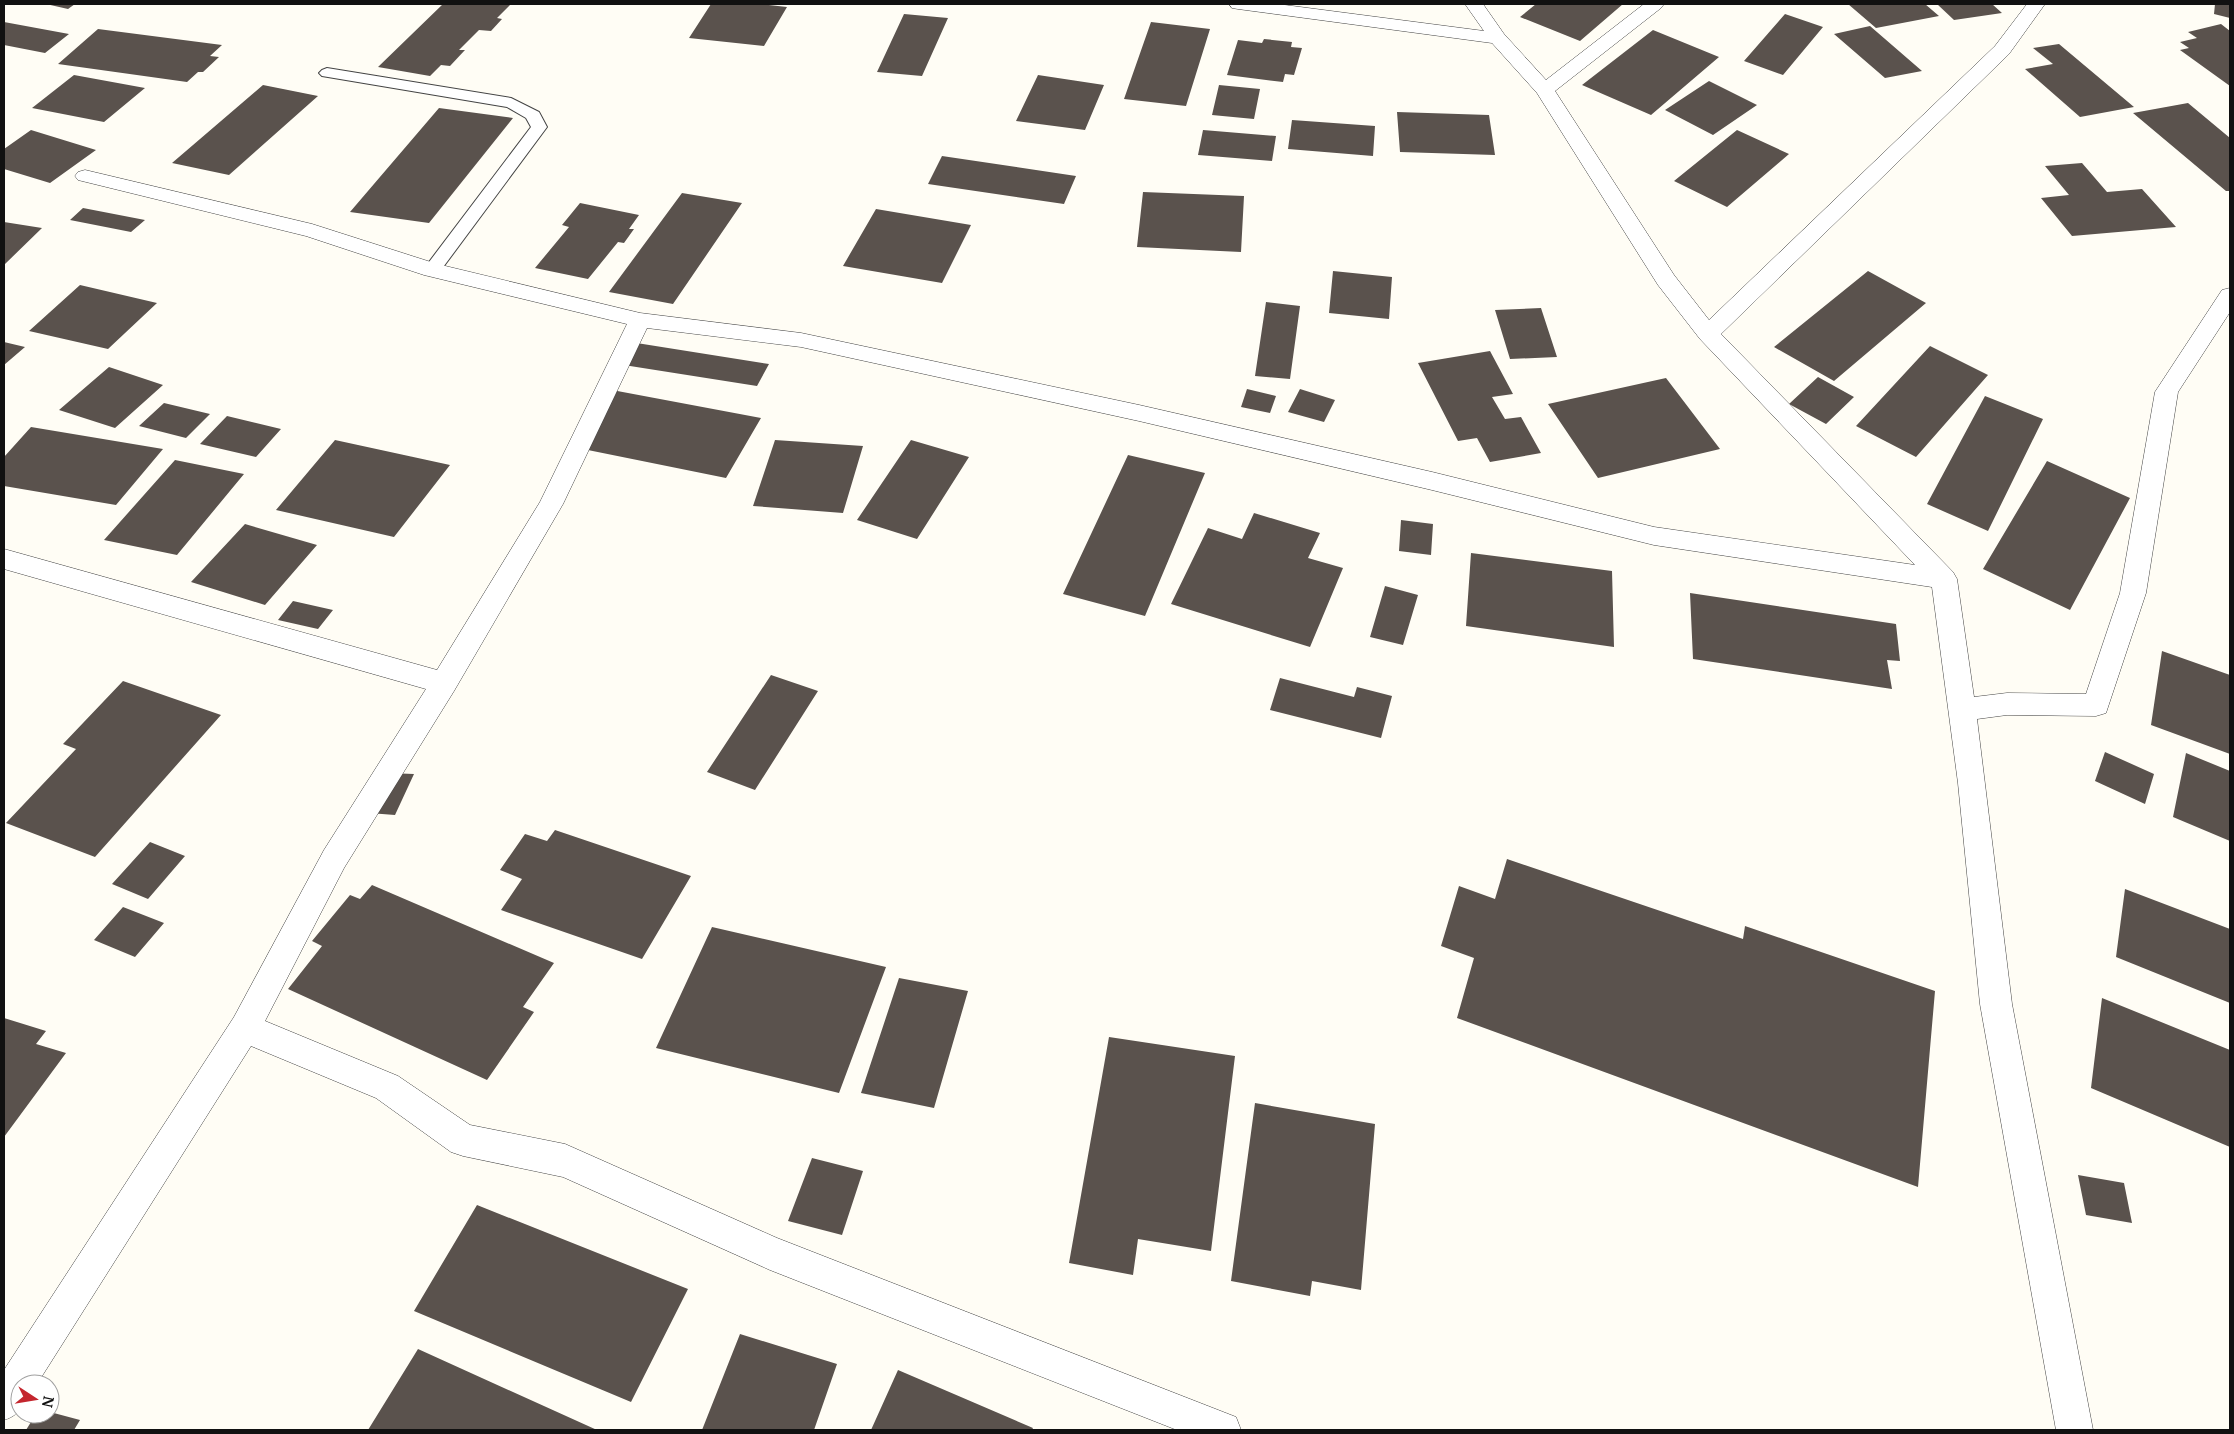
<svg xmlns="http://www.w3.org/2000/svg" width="2234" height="1434" font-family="Merriweather,serif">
  <rect width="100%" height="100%" fill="#fffdf5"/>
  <path fill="#5a524d" d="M46,4h29l-7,5z
    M443,4h68l-14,14 5,1 -11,12 -12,-1 -20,20h6l-15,16 -9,-1 -11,11 -52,-9z
    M711,4h48l28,3 -23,39 -75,-8z
    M1536,4h87l-43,37 -60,-24z
    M1848,4h77l14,12 -63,12z
    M1937,4h55l10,9 -48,7z
    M2215,4h15v14l-16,-4z
    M904,14l44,4 -26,58 -45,-4z
    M1785,14l38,13 -40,48 -39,-14z
    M4,22l65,12 -24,19 -41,-8z
    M1151,22l59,7 -24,77 -62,-7z
    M2221,24l9,7v55l-50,-36 9,-2 -9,-6 17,-4 -9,-6z
    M1870,26l52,45 -37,7 -51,-44z
    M98,29l124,16 -12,11 9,1 -16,15h-5l-11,10 -129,-18z
    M1653,30l66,27 -68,58 -69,-30z
    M1264,39l28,3 -1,5 11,1 -8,27 -9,-1 -2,8 -56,-7 11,-35 24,3z
    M2059,44l75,63 -54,10 -55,-48 28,-5 -20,-16z
    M74,75l71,13 -41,34 -72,-14z
    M1038,75l66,10 -19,45 -69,-9z
    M1709,81l48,24 -44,30 -48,-25z
    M263,85l55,11 -89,79 -57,-12z
    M1219,85l41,4 -6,30 -42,-4z
    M2188,103l42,35v53h-4l-93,-78z
    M439,108l74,10 -84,105 -79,-11z
    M1397,112l92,3 6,40 -95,-3z
    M1292,120l83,6 -2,30 -85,-7z
    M31,130l65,20 -46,33 -46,-14v-20z
    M1203,130l73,6 -4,25 -74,-6z
    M1737,130l52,24 -62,53 -53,-26z
    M942,156l134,20 -12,28 -136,-20z
    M2082,163l25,29 35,-3 34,38 -104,9 -31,-38 28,-3 -24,-29z
    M1143,192l101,4 -3,56 -104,-5z
    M682,193l60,10 -69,101 -64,-12z
    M580,203l59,12 -10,14h5l-10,14 -6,-1 -30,37 -53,-11 34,-41 -7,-2z
    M83,208l62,12 -14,12 -61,-12z
    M876,209l95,16 -29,58 -99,-17z
    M4,222l38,6 -38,37z
    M1333,271l59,6 -3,42 -60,-6z
    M1868,271l58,32 -92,78 -60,-34z
    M80,285l77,18 -49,46 -79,-18z
    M1266,302l34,4 -10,73 -35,-3z
    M1541,308l16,49 -47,2 -15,-49z
    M624,341l145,23 -12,22 -146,-23z
    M4,342l21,5 -21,18z
    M1930,346l58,29 -72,82 -60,-31z
    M1490,351l23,43 -21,3 13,22 16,-2 20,36 -51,9 -13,-24 -19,3 -40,-78z
    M109,367l54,18 -48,43 -56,-18z
    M1818,377l36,20 -28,27 -37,-20z
    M1666,378l54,71 -122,29 -50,-74z
    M1247,389l29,7 -6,17 -29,-6z
    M1300,389l35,11 -11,22 -36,-10z
    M612,390l149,28 -35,60 -153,-31z
    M1985,396l58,23 -55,112 -61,-27z
    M164,403l46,11 -24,24 -47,-12z
    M227,416l54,13 -25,28 -56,-13z
    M31,427l132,22 -47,56 -112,-19v-29z
    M335,440l115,25 -56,72 -118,-27z
    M775,440l88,6 -20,67 -90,-7z
    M911,440l58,17 -52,82 -60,-19z
    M1128,455l77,18 -60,143 -82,-22z
    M175,460l69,14 -67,81 -73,-15z
    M2047,461l83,37 -60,112 -87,-41z
    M1254,513l66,20 -12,25 35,10 -33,79 -139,-43 37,-76 34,11z
    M1401,520l32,4 -2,31 -32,-4z
    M245,524l72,21 -52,60 -74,-23z
    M1471,553l141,18 2,76 -148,-21z
    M1385,586l33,9 -15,50 -33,-8z
    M1690,593l206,31 4,37 -13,-1 5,29 -199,-30z
    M293,601l40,9 -15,19 -40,-9z
    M2162,651l68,24v79l-79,-29z
    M771,675l47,16 -63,99 -48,-18z
    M1280,678l74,19 3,-10 35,9 -11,42 -111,-28z
    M123,681l98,34 -126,142 -89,-34 70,-74 -13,-5z
    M2105,752l49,22 -9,30 -50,-23z
    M2186,753l44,18v70l-57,-24z
    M388,773l26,1 -19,41 -26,-2z
    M555,830l136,46 -49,83 -141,-49 21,-31 -22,-9 25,-36 22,7z
    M150,842l35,14 -37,43 -36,-15z
    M1507,859l236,80 2,-13 190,65 -17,196 -461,-169 17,-60 -33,-12 18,-60 36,13z
    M372,885l182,78 -31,44 11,5 -47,68 -199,-91 34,-43 -10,-5 38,-46 10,4z
    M2125,889l105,40v74l-114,-46z
    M123,907l41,16 -29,34 -41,-17z
    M712,927l174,40 -47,126 -183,-45z
    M899,978l69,13 -34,117 -73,-15z
    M2102,998l128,52v97l-139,-59z
    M4,1018l42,13 -10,13 30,9 -62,84z
    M1109,1037l126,19 -24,195 -73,-12 -5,36 -64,-12z
    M1255,1103l120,21 -14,166 -49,-9 -2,15 -79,-15z
    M812,1158l51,13 -21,64 -54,-14z
    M2078,1175l46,8 8,40 -46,-8z
    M477,1205l211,84 -57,113 -217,-91z
    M740,1334l97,30 -23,66h-112z
    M418,1349l179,81h-229z
    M898,1370l135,58 -1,2h-161z
    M50,1412l30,8 -6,10h-48l10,-16h14z"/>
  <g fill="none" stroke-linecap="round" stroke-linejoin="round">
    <g stroke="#444" stroke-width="2">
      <path id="lane" d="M327,68l184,30 28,14 8,15 -109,147 -6,2 -6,-2 -3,-4 108,-143 -5,-9 -19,-11 -185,-31 -3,-3 3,-3z"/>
    </g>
    <g stroke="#444" stroke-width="1">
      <path id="street" d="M1229,4h48l207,27 -19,-27h18l21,30 42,46 98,-76h20l-3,4 -106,83 119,184 35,45 286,-274 32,-42h18l-36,50 -288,280 232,238 4,7 17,118 33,-4 79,1 34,-101 35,-201 67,-102 8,-2v24l-52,80 -32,201 -40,120 -10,3 -89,-1 -30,4 35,285 81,426h-37l-76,-426 -22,-221 -26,-196 -278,-42 -222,-55 -293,-69 -338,-74 -154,-19 -84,176 -109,187 -110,177 -79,153 133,55 72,49 95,19 212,94 459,179 5,13h-64l-407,-160 -207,-93 -100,-21 -12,-4 -75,-54 -125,-52 -214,338h-17c0,20 5,29 -16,36v-50l230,-353 90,-167 102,-161 -422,-120v-20l433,121 103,-168 87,-178 -203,-49 -118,-39 -228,-56 -3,-4 3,-4 7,-2 227,54 125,40 203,49 161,20 338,72 293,67 222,55 261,38 -215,-226 -42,-54 -121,-192 -45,-50 -254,-34 -6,-1z"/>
    </g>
    <use href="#lane" fill="#fff" fill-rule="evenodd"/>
    <use href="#street" fill="#fff" fill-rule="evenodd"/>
  </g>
  <rect width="2234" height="1434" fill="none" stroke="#111111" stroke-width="10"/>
  <g transform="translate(35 1399) rotate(102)"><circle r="24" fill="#ffffff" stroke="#a0a0a0"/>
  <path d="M0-4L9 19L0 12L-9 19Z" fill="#c4262e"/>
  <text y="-8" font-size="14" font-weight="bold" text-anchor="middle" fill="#111111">N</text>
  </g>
</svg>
